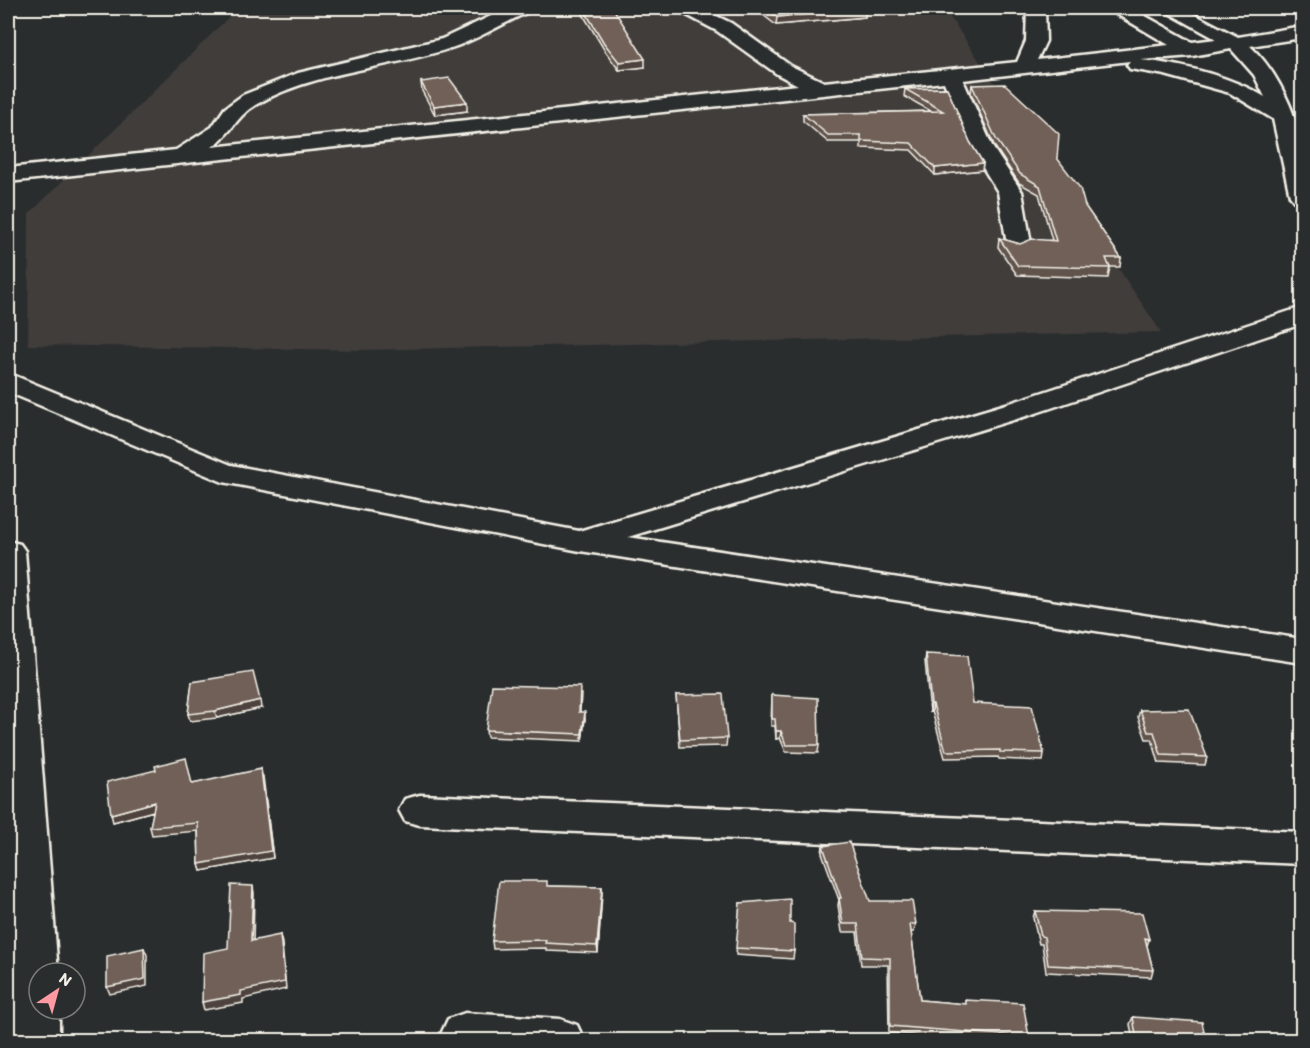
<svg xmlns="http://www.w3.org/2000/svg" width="1310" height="1048" font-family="Itim,sans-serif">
  <rect width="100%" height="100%" fill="#2a2d2e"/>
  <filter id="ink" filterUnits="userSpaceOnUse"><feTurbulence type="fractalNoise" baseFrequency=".0167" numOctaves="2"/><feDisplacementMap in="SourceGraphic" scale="12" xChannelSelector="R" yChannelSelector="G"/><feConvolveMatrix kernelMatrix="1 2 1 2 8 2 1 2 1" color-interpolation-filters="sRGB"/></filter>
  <g filter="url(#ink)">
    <path fill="#3f3c3b" d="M238,8h706l217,324 -798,18 -335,-5 1,-131z"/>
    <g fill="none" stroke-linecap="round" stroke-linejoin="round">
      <g stroke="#f4f1e8" stroke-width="5">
        <path id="minor" d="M508,8h23l-3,4c-24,11 -48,26 -74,35 -64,22 -137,23 -197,57 -20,11 -25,29 -45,43l586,-62 -21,-11 -60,-43 -36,-19 -3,-4h22l31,15 60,43 33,16 193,-20 9,-21 1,-33h18l1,33 -9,19 132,-15 -56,-33 -3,-4h21l61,34 24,-3 -56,-31h22l56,29 64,-11v12l-52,8c26,23 50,72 52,106 2,17 0,34 0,51l-8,-2 -4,-5 -17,-77 -43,-26 -65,-18 -35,-6 -3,-4 3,-4 -167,19 30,68 29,44 9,52 -3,5 -9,2 -9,-2 -3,-5 -9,-52 -27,-44 -27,-66 -936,100v-14l168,-18 36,-23 13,-19 18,-13 55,-22 144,-34zM1231,49l23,26 11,22c-37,-22 -82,-32 -124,-37l51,-4z
          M1302,307v17l-269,90 -405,123 674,102v24l-722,-112 -357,-69 -215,-90v-19l223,92 348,66 434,-129z
          M8,541l12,3 5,7 33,422h-19v36h20v31h-48l2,-58 -5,-107z
          M420,795l882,37v32l-882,-39 -15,-4 -6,-11 6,-11z
          M465,1013l95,6 17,6 7,15h-140l-3,-6 7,-15z"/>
      </g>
      <use href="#minor" fill="#2a2d2e" fill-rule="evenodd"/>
    </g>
    <path fill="#60534c" stroke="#f4f1e8" stroke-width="1.5" d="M132,8h16l-5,2z
      M579,8h34l32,59 -26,3 -14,-19z
      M730,8h133l2,9 -89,8 -17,-13 -24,2z
      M421,82l46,29 -32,4 -13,-24z
      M972,85l85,73 28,48 36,52 -1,9h-10l-2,11 -91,-3 -19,-28 1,-9 21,6 32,-4 -13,-46 -20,-11 -24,-36 -24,-54z
      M947,88l23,54 13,21 -1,7 -47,5 -24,-25 -50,-2v-6h-33l-25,-21v-7l128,-3 -27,-15 1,-7z
      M926,654l47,49 71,50 -1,8 -44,-2 -1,-2 -53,1 -13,-47 -2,1 -5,-51z
      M192,682l69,26 -44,10 -27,3 -2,-7z
      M581,694l-1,18 5,7 -3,22 -95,-4 -1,-7z
      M676,695l51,43 -1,8 -46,1z
      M772,695l47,50 -1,8 -32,-1 -6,-14 -4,1 -1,-13h-4z
      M1140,710l67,47 -2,8 -46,-2 -7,-24h-6l-8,-22z
      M263,776l10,82 -72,13 -2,-7 -1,-33 -46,4 -2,-8 4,-16 -41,11 79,-38z
      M823,846l47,55 46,23 -2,8h-3l9,68 45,4v-4l64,37 -1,4h-51l-88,-8 -1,-68h-27l-4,-33h-15l-4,-27 1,-5 -17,-47z
      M548,886l54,1 -4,66 -52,-2v-3l-53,1 -1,-8z
      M740,903l50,20 4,28 -1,8 -57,-4z
      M1035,911l114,28 -2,7 6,24 -2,7 -105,-5 -4,-28h-3l-6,-26z
      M1133,1017l73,24h-73l-3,-17z"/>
    <path fill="#4e433e" stroke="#f4f1e8" stroke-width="1.5" d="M865,9v8l-89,8 1,-8z
      M645,59v8l-26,3v-8z
      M467,102v9l-32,4 -1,-9z
      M983,163l-1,7 -47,5v-7z
      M260,700l1,8 -44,10 -2,-7z
      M931,704h2l-1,7 -2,1z
      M585,712v7l-3,22v-7z
      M776,731h5l-1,7 -4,1z
      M261,769l12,89 -72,13 -2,-7z
      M155,802l2,8 -44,12 -2,-8z
      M253,886l1,7 -1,56 -2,-8z
      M602,887v7l-4,59 -1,-7z
      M280,935l2,8 4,46 -43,10v4l-39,7 -2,-8 39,-11z
      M144,948l3,7v31l-37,8 -3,-7z"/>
    <path fill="#706058" stroke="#f4f1e8" stroke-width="1.5" d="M583,8h30l32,51 -26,3 -15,-19z
      M763,8h100l2,1 -88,8z
      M449,78l18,24 -33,4 -13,-24z
      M1005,84l54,50 -2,24 23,30 5,18 36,52h-15l4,10 -92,-2 -19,-28 21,6 12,-5 24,2 -16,-55 -20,-12 -24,-35 -24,-54z
      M947,88l23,54 13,21 -48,5 -24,-25 -50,-2v-6h-33l-25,-21 140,-3 -38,-22z
      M926,654l41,2 6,47 59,3 12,47 -44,-1v-2l-54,1 -13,-47h-2z
      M253,672l7,28 -45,11 -27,3 4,-32z
      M492,685l88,2 -1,25h6l-3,22 -96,-4z
      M723,694l4,44 -47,2 -4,-45z
      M772,695l46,3 1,47h-33l-5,-14h-5l-1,-12h-3z
      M1189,709l18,48 -46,-2 -7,-23h-6l-8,-22z
      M186,758l6,26 69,-15 10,82 -72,13 -1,-41 -48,4 5,-25 -44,12 -4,-32 49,-12 -1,-4z
      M849,842l21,59h42l4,23h-6l10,76 46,4 -1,-4 58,3 6,34 -139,-11v-68l-28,-1 -4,-33h-15l-4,-26h2l-18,-52z
      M499,881h48v5l55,1 -5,59 -52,-3 1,-3 -54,1z
      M231,885l22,1 -2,55 29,-6 5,47 -44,9v4l-39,7 1,-49 25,-5z
      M790,899v24l4,1v27l-58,-3 4,-45z
      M1035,911l107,2 7,26 -4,-1 8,32 -105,-5 -4,-28 -3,-1z
      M144,948l1,31 -38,8v-31z
      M1133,1017l69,5 4,19h-69z"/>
  </g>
  <rect width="1310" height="1048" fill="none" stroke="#2a2d2e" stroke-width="30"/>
  <rect x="15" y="15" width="1280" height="1018" fill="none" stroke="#f4f1e8" stroke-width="2" filter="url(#ink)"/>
  <g transform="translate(57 991) rotate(36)"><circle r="28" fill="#2a2d2e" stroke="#7b7b78" stroke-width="1.5"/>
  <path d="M0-4.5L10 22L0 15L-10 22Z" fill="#ff9aa2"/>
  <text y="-9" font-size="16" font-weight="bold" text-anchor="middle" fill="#f4f1e8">N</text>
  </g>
</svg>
